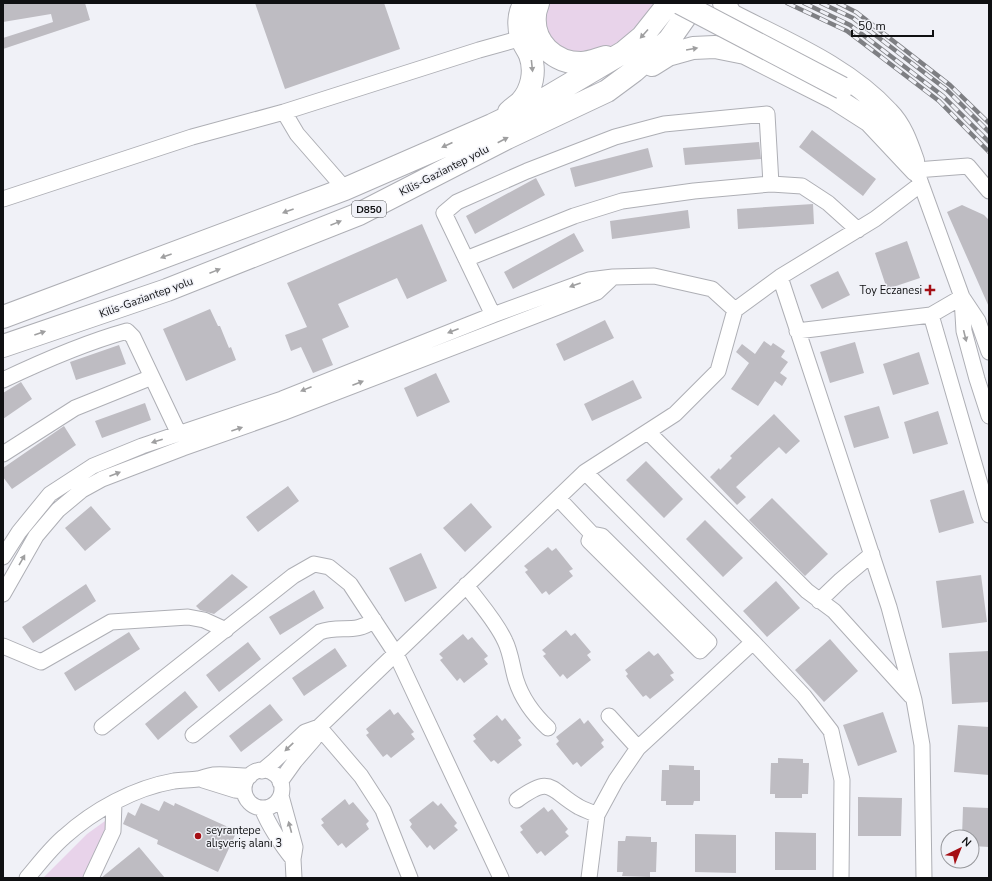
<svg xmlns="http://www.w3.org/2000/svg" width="992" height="881" font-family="'Nunito Sans',sans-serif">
  <rect width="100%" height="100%" fill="#f0f1f7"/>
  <path fill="#e8d3ea" d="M549,3h101l4,2 -27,31 -31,20 -43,-9c-8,-16 -14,-27 -4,-44z
    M112,816l-22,62h-47l44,-44z"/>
  <path fill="#bebcc2" d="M3,3h82l5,17 -87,29v-11l50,-16 -2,-8 -48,8z
    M255,3h129l16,46 -115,40z
    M812,130l64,49 -13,17 -64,-49z
    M759,142l2,17 -76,6 -2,-17z
    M648,148l5,19 -78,20 -5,-19z
    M536,178l9,17 -70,39 -9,-18z
    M813,204l1,20 -76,5 -1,-20z
    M962,205l22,10 5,5v87l-42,-95z
    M688,210l2,18 -78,11 -2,-18z
    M422,224l25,57 -40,18 -10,-21 -59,26 11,23 -27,12 11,26 -20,8 -12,-26 -10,4 -6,-16 22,-8 -20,-44z
    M574,233l10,18 -71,38 -9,-17z
    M907,241l13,37 -33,11 -12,-36z
    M838,271l12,24 -28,14 -12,-24z
    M210,309l8,17h2l9,22 2,-1 5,13 -50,21 -23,-52z
    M605,320l9,18 -50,23 -8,-17z
    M764,341l7,5 2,-3 12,8 -4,6 7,5 -8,11 7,5 -5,8 -7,-5 -17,25 -27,-17 18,-26 -13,-11 6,-8 13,10z
    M855,342l9,31 -34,10 -10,-31z
    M119,345l7,19 -50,16 -6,-18z
    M919,352l10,32 -36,11 -10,-31z
    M436,373l14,29 -33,15 -13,-29z
    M633,380l9,18 -50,23 -8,-17z
    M21,382l11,17 -29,20v-26z
    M145,403l6,17 -49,18 -7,-17z
    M879,406l10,32 -35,10 -10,-32z
    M938,411l10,33 -35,10 -9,-32z
    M774,414l26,27 -14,13 -7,-7 -43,40 10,10 -9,8 -27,-28 9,-9 1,2 12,-12 -2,-2z
    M64,426l12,19 -64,44 -9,-12v-9z
    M646,461l37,38 -19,19 -38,-38z
    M288,486l11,15 -41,31 -12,-15z
    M964,490l10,33 -35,10 -9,-33z
    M772,498l56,56 -23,22 -56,-56z
    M471,503l21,24 -27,25 -22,-24z
    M91,506l20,23 -26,22 -20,-23z
    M705,520l38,38 -20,19 -37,-38z
    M548,547l4,4 4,-3 17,21 -4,2 4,5 -24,19 -3,-4 -4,3 -17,-22 3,-2 -4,-4z
    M421,553l16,35 -32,14 -16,-34z
    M232,574l16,13 -34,27 -14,-4 -4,-4z
    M981,575l6,47 -45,6 -6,-47z
    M776,581l24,27 -33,29 -24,-26z
    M86,584l10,17 -63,42 -11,-16z
    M314,590l10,18 -44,27 -11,-18z
    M566,630l5,6 4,-3 16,19 -4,3 4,5 -24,19 -4,-5 -3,3 -17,-21 3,-2 -4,-4z
    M129,632l11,17 -65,42 -11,-18z
    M463,634l5,6 4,-3 16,19 -4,3 4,5 -24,19 -4,-5 -3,3 -17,-21 3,-2 -4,-4z
    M830,639l28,32 -34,31 -29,-32z
    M248,642l13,17 -42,33 -13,-17z
    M335,648l12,18 -43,30 -12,-18z
    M649,651l5,5 4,-3 16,20 -4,2 4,5 -24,19 -4,-4 -3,2 -17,-21 2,-2 -3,-4z
    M989,651v51l-37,2 -3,-51z
    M185,691l13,16 -40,33 -13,-16z
    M270,704l13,16 -42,32 -12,-16z
    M390,709l4,6 4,-3 16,20 -3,2 4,5 -24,19 -4,-4 -4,3 -17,-22 3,-2 -3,-4z
    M883,712l14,40 -39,14 -15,-41z
    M497,715l5,6 3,-3 16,20 -3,2 4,5 -24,19 -4,-4 -3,2 -18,-21 3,-2 -3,-4z
    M580,718l4,6 4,-4 16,20 -3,3 3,4 -23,20 -4,-5 -4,3 -17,-21 3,-3 -3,-4z
    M958,725l31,2v48l-35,-3z
    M778,758l25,1v4h6l-1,31h-6v4h-27v-4h-5l1,-31h7z
    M669,765l25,1v4h6v31h-6l-1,4h-27v-4h-5l1,-31h7z
    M858,797l44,1 -1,38h-43z
    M345,799l4,6 4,-3 16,19 -3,3 3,5 -23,19 -4,-5 -4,3 -17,-21 3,-2 -3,-4z
    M164,801l10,5 1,-3 62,28 -19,41 -61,-28 1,-4 -35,-16 5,-12 7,4 6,-13 18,8z
    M433,801l5,5 3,-3 16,20 -3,3 4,4 -24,20 -4,-5 -3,3 -17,-21 2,-3 -3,-4z
    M544,807l4,5 4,-3 16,20 -3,3 4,4 -24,20 -4,-5 -4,3 -17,-22 3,-2 -3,-4z
    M963,807l26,1v39l-17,-1v-9h-10z
    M775,832l41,1v37h-41z
    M695,834l41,1v38l-41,-1z
    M626,836l25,1v5h6l-1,30h-6v5l-28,-1 1,-4h-6l1,-31h7z
    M139,847l26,31h-64z"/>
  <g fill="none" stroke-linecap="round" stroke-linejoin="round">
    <g stroke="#aeafb5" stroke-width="17">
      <path id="minor" d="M284,112l13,22 48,55
        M989,191l-21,-25 -52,4 46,127 16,24 11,31
        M3,199l189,-62 92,-25 195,-62 43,-12
        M466,259l108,-43 48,-15 72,-10 77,-7 31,2 26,17 30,27
        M780,277l109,330 25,93 8,45 2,133
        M962,298l2,33 13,48 12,37
        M493,315l-49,-102 13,-11 70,-31 88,-34 49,-13 103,-10 4,70
        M931,315l58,200
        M797,331l134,-16 31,-18
        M3,380c40,-19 81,-37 124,-49l6,6 46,97
        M648,432l159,159 27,20 77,85
        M3,454l72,-46 77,-31
        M585,472l168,170 51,54 27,35 11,49 -1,98
        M558,498l34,36 10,2 107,106 -9,9 -111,-110 3,-7
        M3,557l16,-25 31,-38 43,-28 49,-20 140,-47 211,-84 96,-35 24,-3 41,-1 58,13 23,21
        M466,585c13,18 30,36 39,56 6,12 7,26 11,39 6,19 17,34 32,48
        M3,594l33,-58 22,-26 24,-20 20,-11 81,-31 99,-35 315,-121 16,-15
        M819,601l22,-21 31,-26
        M3,646l38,16 70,-40 77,-5 16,3 22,10
        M609,716l29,32
        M102,727l191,-151 21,-12 15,3 21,17 46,70 105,224
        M319,727l42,49 22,34 27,68
        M193,735l127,-103c20,-8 35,3 54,-12
        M244 789a19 19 0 1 1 38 0a19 19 0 1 1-38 0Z
        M262,771l12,-10 31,-29 14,-5 266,-255 90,-58 43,-43 17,-61 45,-33 95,-58 46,-35
        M203,780l32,10 9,1
        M280,782l15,-21 19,-22 5,-12
        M281,796l14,51 -2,12 1,19
        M517,800c36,-26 32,-10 62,7 6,3 12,5 18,8
        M262,808c6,16 20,38 31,51
        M27,878c12,-14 23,-29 37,-41 30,-27 70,-49 110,-56 8,-1 16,-1 24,-2 5,-1 10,-3 15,-4 12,-1 25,1 37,1
        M91,878l22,-47 1,-28
        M589,878l8,-63 19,-35 22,-32 115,-106"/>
    </g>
    <g stroke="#aeafb5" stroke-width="24">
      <path id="highway" d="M538,3c-1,4 -3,8 -3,12 -3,28 20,48 46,48 8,0 17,-4 25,-6
        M724,3l7,12c54,28 116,53 157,98 13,13 19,31 25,48
        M652,65l16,-10 25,-7 22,-1 30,6 89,45 36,23 46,49
        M509,112c4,-4 9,-7 12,-10 11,-12 15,-31 9,-47 -2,-5 -6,-10 -8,-16 -4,-11 -4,-26 3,-36
        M3,317l342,-128 147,-64 44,-21 88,-52 18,-15 27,-34
        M3,346l164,-56 192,-76 148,-76 100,-47 27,-20 35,-31 26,-37"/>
    </g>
    <use href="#minor" stroke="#fff" stroke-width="15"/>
    <use href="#highway" stroke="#fff" stroke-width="22"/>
    <g stroke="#7e7f83" stroke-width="4.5">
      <path id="rail" d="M787,3l60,28 92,70 50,51
        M804,3l46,22 93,71 46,46
        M821,3l32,15 94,72 42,42
        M838,3l18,9 94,73 39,38"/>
    </g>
    <use href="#rail" stroke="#f0f1f7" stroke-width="3" stroke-dasharray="9" stroke-linecap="butt"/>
    <g stroke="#aeafb5" stroke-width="24" stroke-linecap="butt">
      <path id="highway-bridge" d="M680,3l162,85"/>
    </g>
    <use href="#highway-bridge" stroke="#fff" stroke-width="22"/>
  </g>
  <defs><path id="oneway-solid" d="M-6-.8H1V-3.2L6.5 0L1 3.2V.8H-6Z"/></defs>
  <g fill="#9f9fa0">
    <use href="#oneway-solid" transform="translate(644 34) rotate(132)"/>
    <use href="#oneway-solid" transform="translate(692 49) rotate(-10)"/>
    <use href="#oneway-solid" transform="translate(532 66) rotate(84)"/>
    <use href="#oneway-solid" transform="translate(503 140) rotate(-27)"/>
    <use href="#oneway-solid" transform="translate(447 145) rotate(156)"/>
    <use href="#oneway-solid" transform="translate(288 211) rotate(160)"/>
    <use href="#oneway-solid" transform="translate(336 223) rotate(-22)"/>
    <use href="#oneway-solid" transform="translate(166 256) rotate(160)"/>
    <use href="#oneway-solid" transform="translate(215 271) rotate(-22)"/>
    <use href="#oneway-solid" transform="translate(575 285) rotate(160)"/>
    <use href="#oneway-solid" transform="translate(453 331) rotate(159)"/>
    <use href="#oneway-solid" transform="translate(40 333) rotate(-19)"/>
    <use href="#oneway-solid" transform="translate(965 336) rotate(76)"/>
    <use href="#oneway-solid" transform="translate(358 383) rotate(-21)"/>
    <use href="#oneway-solid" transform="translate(306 389) rotate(158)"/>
    <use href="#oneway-solid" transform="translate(237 429) rotate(-19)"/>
    <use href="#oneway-solid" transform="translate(157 441) rotate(163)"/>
    <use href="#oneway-solid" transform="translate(115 474) rotate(-21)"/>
    <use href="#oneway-solid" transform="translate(22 560) rotate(-60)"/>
    <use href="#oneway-solid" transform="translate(289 747) rotate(136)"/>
    <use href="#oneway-solid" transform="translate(290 827) rotate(-105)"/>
  </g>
  <g fill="#a50f15" stroke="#f0f1f7" stroke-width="1.5">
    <path d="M928 284h4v4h4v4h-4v4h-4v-4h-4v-4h4z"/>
    <circle cx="198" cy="836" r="4"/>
  </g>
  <g text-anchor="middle" stroke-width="3" stroke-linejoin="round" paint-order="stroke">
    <rect fill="#f0f1f7" stroke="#525457" stroke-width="1" x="352" y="201" width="34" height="16" rx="3"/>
    <g font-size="10" font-weight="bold" fill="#0f1012">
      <text x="369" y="213">D850</text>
    </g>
    <g font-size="11" fill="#0f1012" stroke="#f0f1f7">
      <text transform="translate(444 170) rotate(-27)" y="4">Kilis-Gaziantep yolu</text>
      <text transform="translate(146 297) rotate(-20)" y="4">Kilis-Gaziantep yolu</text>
    </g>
    <g font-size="11" fill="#0f1012" stroke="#f0f1f7" text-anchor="end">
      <text x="922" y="294">Toy Eczanesi</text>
      <text x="206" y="834" text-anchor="start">seyrantepe<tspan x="206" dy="13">alışveriş alanı 3</tspan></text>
    </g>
  </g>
  <rect width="992" height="881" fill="none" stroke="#0f1012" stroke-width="8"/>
  <g transform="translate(960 849) rotate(43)"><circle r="19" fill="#f0f1f7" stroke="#96979b"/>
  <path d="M0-3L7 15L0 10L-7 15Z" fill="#a50f15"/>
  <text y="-6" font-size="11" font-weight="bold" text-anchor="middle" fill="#0f1012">N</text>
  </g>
  <path d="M852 30v6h81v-6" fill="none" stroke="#0f1012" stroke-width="2"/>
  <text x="858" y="30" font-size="12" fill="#0f1012" stroke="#f0f1f7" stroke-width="3" paint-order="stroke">50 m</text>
</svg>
